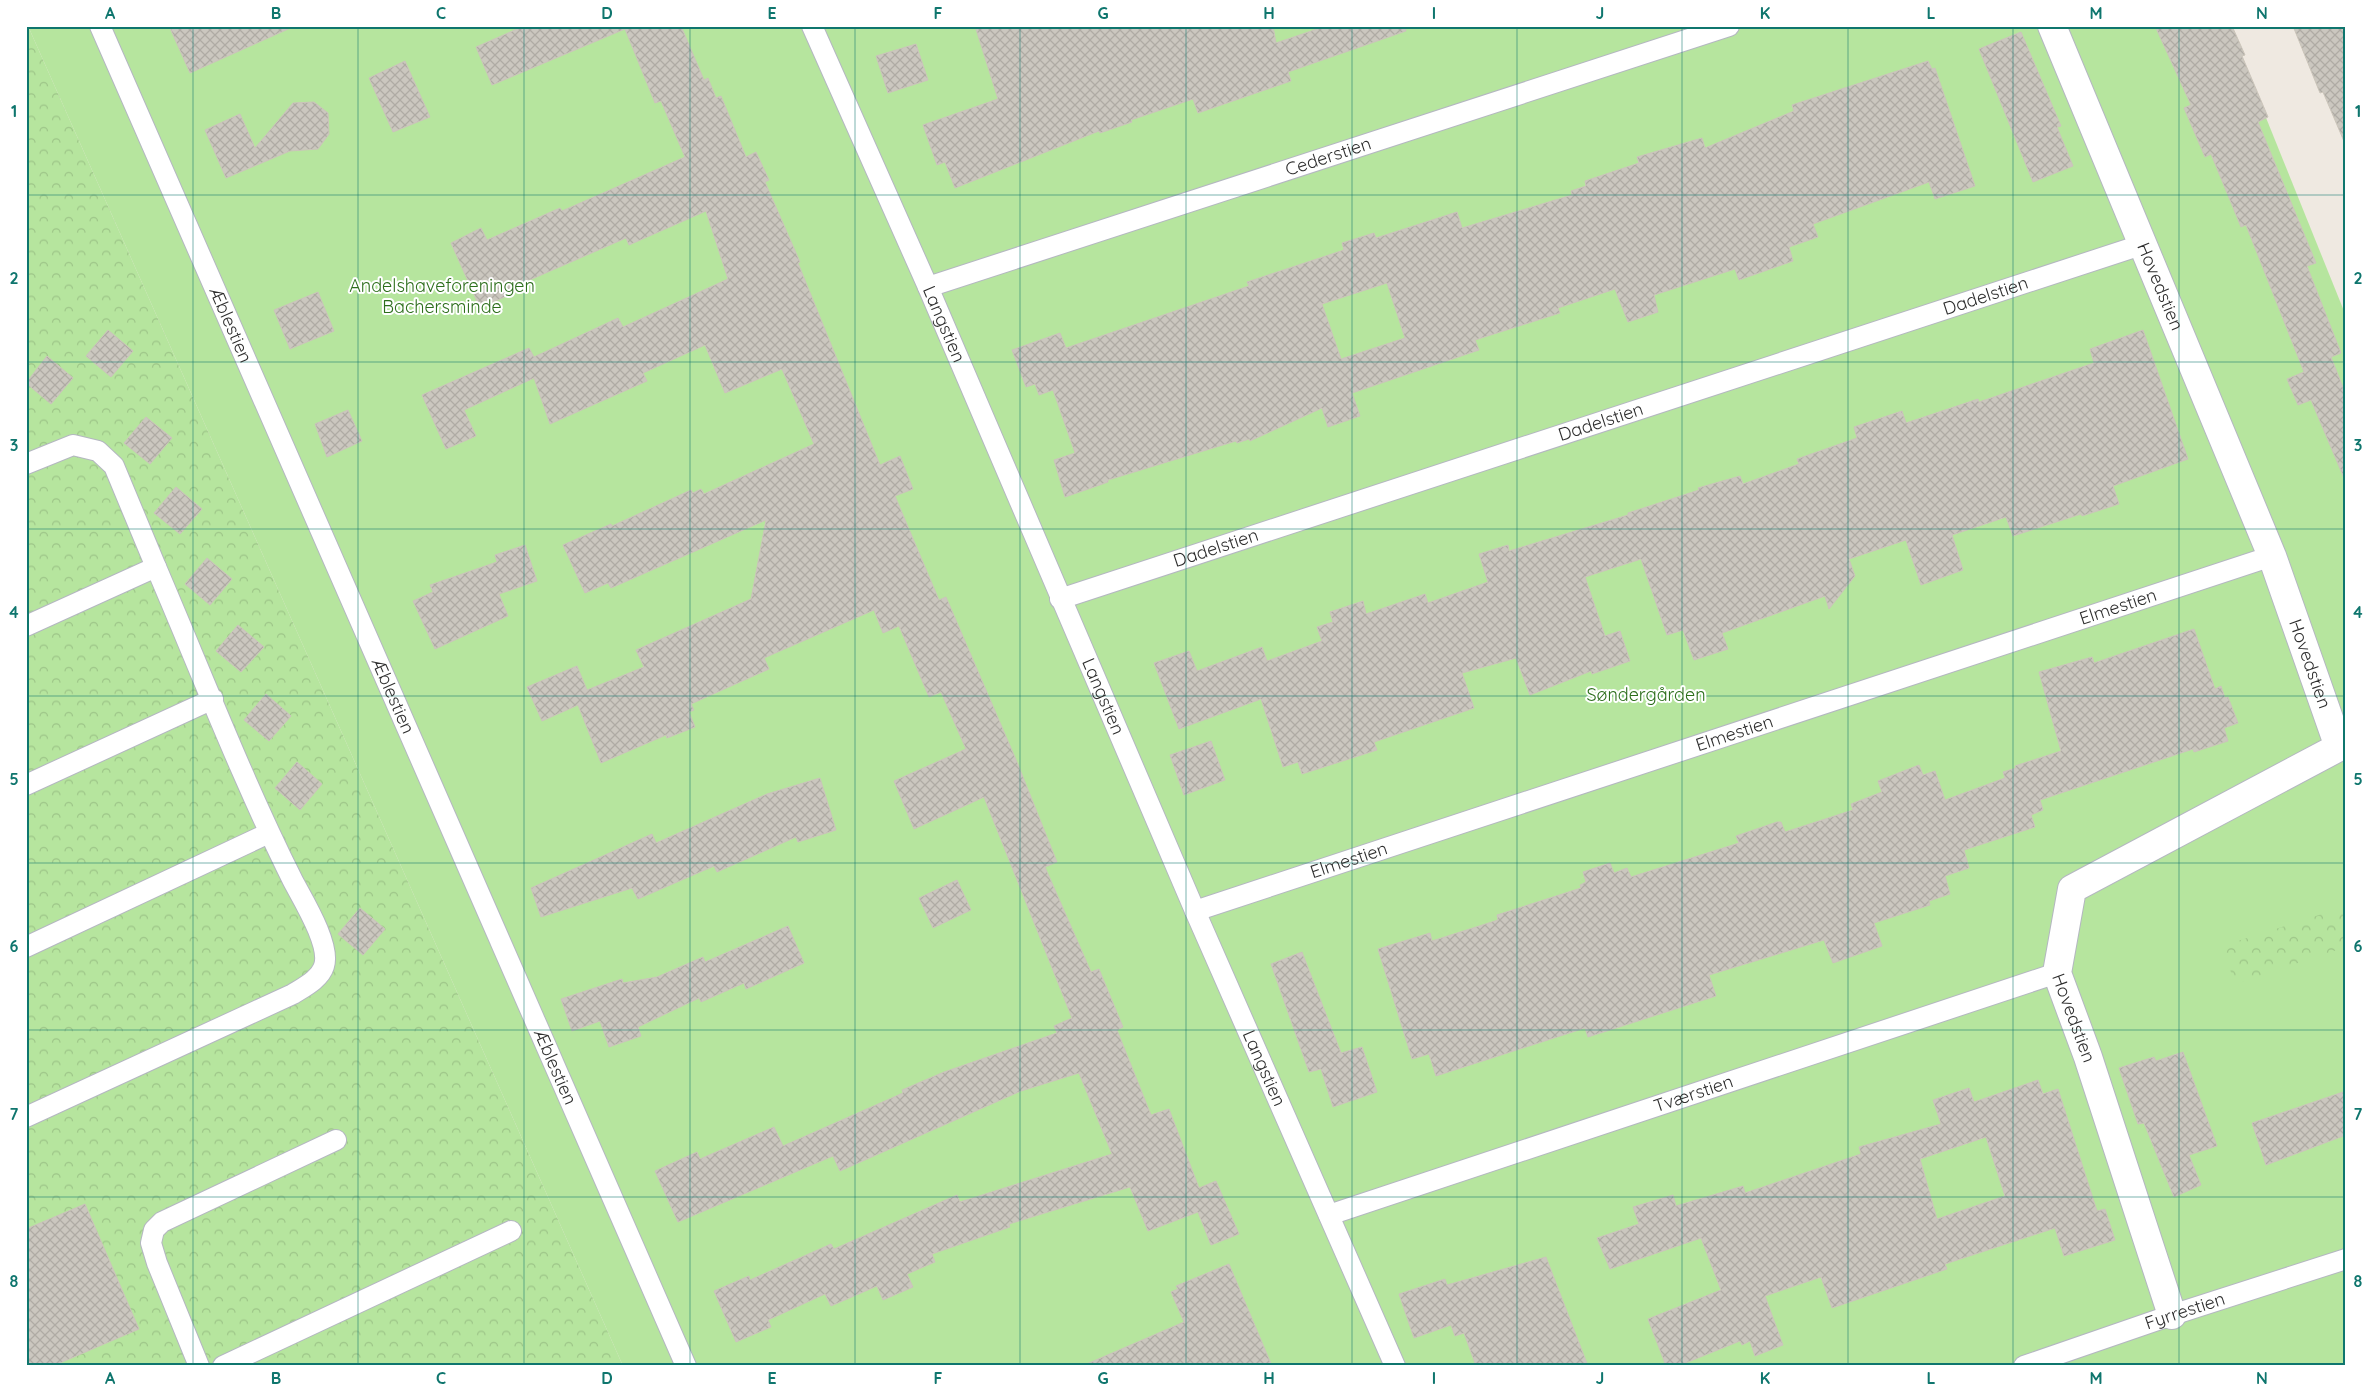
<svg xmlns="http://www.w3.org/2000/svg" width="2372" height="1392" font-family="Quicksand,sans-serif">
  <defs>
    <pattern id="forest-crowns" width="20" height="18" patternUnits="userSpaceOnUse" patternTransform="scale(1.25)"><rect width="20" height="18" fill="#b6e59e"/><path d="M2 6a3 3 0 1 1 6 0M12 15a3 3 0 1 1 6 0" fill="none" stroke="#9dc588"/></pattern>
    <pattern id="building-cross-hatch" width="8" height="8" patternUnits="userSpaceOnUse" patternTransform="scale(1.25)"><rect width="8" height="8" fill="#cbc7bf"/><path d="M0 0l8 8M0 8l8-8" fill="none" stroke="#afaba4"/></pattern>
  </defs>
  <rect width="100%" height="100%" fill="#efe9e1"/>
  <path fill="#b6e59e" d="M28,26h2201l117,290v1050h-1723z"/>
  <path fill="url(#forest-crowns)" d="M26,26h2l595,1340h-597z
    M2344,907l2,6v34l-111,37 -13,-38z"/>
  <path fill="url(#building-cross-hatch)" stroke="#cbc5ba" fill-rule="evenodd" d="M169,26h126l-105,47z
    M524,26h157l23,54 4,-2 8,20 5,-2 25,61 10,-5 13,28 -4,2 35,80 -2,1 82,202 20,-9 13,33 -18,7 44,104 7,-3 71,165 40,100 -12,5 46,105 8,-3 24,58 -6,3 34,85 18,-6 30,79 17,-7 23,53 -28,11 -13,-33 -50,19 -18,-44 -121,37 1,3 -78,27 3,8 -28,12 6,13 -30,13 -6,-14 -46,20 -6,-12 -57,26 3,7 -35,15 -22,-51 35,-15 1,4 81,-36 3,5 123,-54 3,7 152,-48 -33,-81 -58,18 -181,80 -7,-15 -155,66 -23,-51 42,-19 3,7 74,-32 9,19 120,-53 -1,-3 42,-18 113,-39 -3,-7 18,-8 -88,-221 -70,32 -20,-48 72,-32 -25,-57 -12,5 -30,-71 -16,7 -9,-23 -110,48 5,11 -78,35 3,6 -5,2 6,15 -28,11 -1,-3 -65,28 -23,-58 -36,16 -15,-34 50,-21 10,24 57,-23 -8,-17 115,-51 15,-79 -155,68 -3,-5 -23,10 -22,-48 48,-21 1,2 79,-36 2,3 8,-4 3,5 110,-50 -32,-75 -57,24 -20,-48 -62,28 4,8 -97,43 -16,-46 -70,32 12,26 -30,13 -24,-54 107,-47 5,9 84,-39 5,9 105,-48 -22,-68 -77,34 -3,-7 -117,51 2,5 -31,14 -29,-65 30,-15 6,12 73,-32 2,3 123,-54 -24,-56 -6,2 -30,-74 -133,56 -16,-38z
    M975,26h298l3,17 50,-17h79l1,5 -118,41 3,9 -93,32 -5,-14 -62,21 1,2 -32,11 -1,-2 -144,57 -10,-26 -8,3 -14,-40 75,-26z
    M2155,26h77l13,29 -3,1 26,61 -10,5 58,141 -9,3 34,87 -10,4 15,38v88l-35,-83 -13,5 -11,-26 17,-7 -58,-147 -5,2 -30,-73 -6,3 -21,-49 7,-3z
    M2293,26h53v120l-23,-54 -3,1z
    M2021,32l40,94 -4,1 16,39 -40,16 -54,-133z
    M916,44l12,36 -40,13 -12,-37z
    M405,61l25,56 -37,15 -24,-54z
    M1928,61l4,8 3,-1 40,118 -40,13 -6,-17 -116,42 5,13 -29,10 4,14 -54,19 -4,-11 -81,26 4,17 -30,10 -13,-33 -57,19 2,5 -85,27 4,10 -127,43 8,23 -32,11 -6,-19 -72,33 -1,-2 -12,4 -1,-2 -128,39v2l-11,4 -32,11 -11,-37 21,-7 -22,-63 -14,5 -4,-11 -9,3 -14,-37 48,-17 6,15 183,-62 -2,-4 97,-32 -2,-7 32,-10 2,5 81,-26 5,16 110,-33 -1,-4 15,-5 -1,-5 54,-18 -2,-6 65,-19 3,10 89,-37 -2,-6zM1387,283l18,55 -64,21 -19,-55z
    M314,102l14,11 1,21 -11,15 -28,2 -64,27 -21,-48 35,-16 15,34 38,-45z
    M318,292l16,39 -44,18 -16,-39z
    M108,330l25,21 -22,26 -25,-21z
    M2143,330l45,129 -75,27 6,18 -37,12 -1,-2 -68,22 -7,-19 -54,18 11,35 -42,15 -15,-45 -57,19 6,17 -26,33 -4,-13 -103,37 6,16 -34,11 -11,-30 -16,5 -26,-76 -56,18 20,59 15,-5 10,30 -38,13 -1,-3 -61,24 -14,-37 -54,15 12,35 -100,34 3,8 -75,24 -4,-12 -15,5 -22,-68 -82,30 -25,-66 35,-12 8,20 65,-24 5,14 55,-20 -5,-14 16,-5 -3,-10 33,-11 3,13 59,-20 3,9 60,-21 -9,-28 29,-9 1,6 119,-36v-2l71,-23 -1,-2 42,-12 3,8 56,-20 -2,-5 60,-21 -3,-11 48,-16 4,12 72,-24 1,3 115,-39 -4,-14z
    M47,356l26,22 -22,26 -25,-21z
    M348,410l14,31 -35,16 -12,-33z
    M146,417l26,21 -22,26 -26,-21z
    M176,487l26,22 -22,25 -26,-21z
    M525,545l12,36 -38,13 9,22 -73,33 -22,-48 20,-9 -3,-7 67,-23 -2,-7z
    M207,558l25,21 -22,26 -25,-21z
    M238,625l26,22 -23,25 -25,-21z
    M2194,629l21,60 6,-3 4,12 3,-1 10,26 -14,5 4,13 -34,11 -1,-3 -153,51 3,10 -12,5 4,12 -71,23 5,18 -24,8 5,18 -21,7 1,4 -56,18 8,23 -49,17 -9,-23 -115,35 7,21 -128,41 -3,-9 -149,48 -7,-22 -17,5 -34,-110 52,-16 2,8 66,-21 -1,-5 84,-27 -1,-3 6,-3 -3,-10 27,-9 4,10 13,-5 4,9 108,-34 -3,-7 41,-14h4l4,10 68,-22 -2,-6 31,-12 -4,-11 41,-16 4,10 12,-4 10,29 60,-22 -2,-6 13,-4 -1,-2 46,-15 -22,-79 53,-15 2,6z
    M266,694l25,22 -22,25 -25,-21z
    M1211,741l14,39 -41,15 -14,-40z
    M297,762l25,22 -22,26 -25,-22z
    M820,778l16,52 -38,12 -2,-5 -79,35 -3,-6 -76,33 -6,-11 -91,29 -10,-29 121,-54 4,9 111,-49z
    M957,880l14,30 -38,18 -14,-30z
    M360,908l25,21 -22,26 -25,-21z
    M788,926l16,37 -58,26 -2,-6 -43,19 -2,-4 -61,29 3,9 -32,11 -9,-26 -28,10 -11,-32 61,-20 1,4 34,-6 46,-20 2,5z
    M1302,952l39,101 21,-6 15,45 -44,15 -12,-38 -12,3 -38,-108z
    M2183,1052l34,94 -28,9 12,30 -27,12 -30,-74 -6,1 -19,-56 35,-11 2,4z
    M2038,1080l5,14 15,-5 39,122 8,-2 10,31 -51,16 -9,-28 -110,36 2,5 -115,39 -11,-31 -56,19 18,49 -28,11 -5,-15 -8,4 -2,-4 -62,25h-12l-18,-47 73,-29 -20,-52 -91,31 -13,-31 42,-14 -6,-17 40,-12 3,11 67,-20 2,7 116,-39 -2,-7 82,-23 -8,-24 36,-12 5,14zM1986,1137l19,59 -68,23 -17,-60z
    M2346,1091v44l-80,30 -14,-42z
    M85,1204l54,125 -86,37h-27v-137z
    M1546,1257l42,109h-112l-12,-33 -9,3 -4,-11 -37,13 -15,-44 46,-15 2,6z
    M1229,1264l43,102h-190l102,-44 -13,-30 7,-3 -2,-3z"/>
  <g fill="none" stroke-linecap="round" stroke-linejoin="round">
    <g stroke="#b4b7c1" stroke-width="22">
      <g id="lane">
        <path id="s1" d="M100,26l586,1340"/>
        <path id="s2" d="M812,26l116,261 267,624 200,455"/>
        <path id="s3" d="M928,287l801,-261"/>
        <path d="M26,464l47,-19 25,6 16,15 42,101"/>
        <path id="s4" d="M1060,599l1081,-354"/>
        <path d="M26,626l130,-59c45,105 86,212 137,314 10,19 38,64 31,85 -4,13 -20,21 -31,28l-267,123"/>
        <path d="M26,785l187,-86"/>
        <path id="s5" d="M1195,911l1077,-355"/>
        <path d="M26,947l243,-114"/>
        <path id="s6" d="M1329,1215l728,-242"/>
        <path d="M199,1366l-42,-103 -6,-20 3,-13 8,-8 174,-82"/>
        <path d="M223,1366l288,-135"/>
        <path id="s7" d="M2024,1366l148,-51 174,-56"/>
      </g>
    </g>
    <g stroke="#b4b7c1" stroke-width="30">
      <g id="street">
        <path id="s8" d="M2052,26l220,530 67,191 -267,142 -15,84 31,84 84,258"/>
      </g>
    </g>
    <use href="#lane" stroke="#fff" stroke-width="20"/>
    <use href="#street" stroke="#fff" stroke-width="28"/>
  </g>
  <path fill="none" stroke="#0f766e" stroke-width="1" stroke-opacity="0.55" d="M193,26v1340M358,26v1340M524,26v1340M690,26v1340M855,26v1340M1020,26v1340M1186,26v1340M1352,26v1340M1517,26v1340M1682,26v1340M1848,26v1340M2013,26v1340M2179,26v1340M26,195h2320M26,362h2320M26,529h2320M26,696h2320M26,863h2320M26,1030h2320M26,1197h2320"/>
  <g text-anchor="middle" stroke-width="4" stroke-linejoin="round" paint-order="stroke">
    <g font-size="18" fill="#2e2e2e" stroke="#fff">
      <text dy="6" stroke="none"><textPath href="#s3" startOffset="421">Cederstien</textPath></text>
      <text dy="6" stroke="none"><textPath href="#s8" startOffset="282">Hovedstien</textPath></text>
      <text dy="6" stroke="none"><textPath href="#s4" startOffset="974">Dadelstien</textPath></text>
      <text dy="6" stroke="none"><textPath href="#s2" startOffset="326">Langstien</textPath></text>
      <text dy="6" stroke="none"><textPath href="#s1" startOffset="326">Æblestien</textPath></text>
      <text dy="6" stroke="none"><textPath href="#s4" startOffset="569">Dadelstien</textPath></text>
      <text dy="6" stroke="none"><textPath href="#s4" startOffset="164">Dadelstien</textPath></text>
      <text dy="6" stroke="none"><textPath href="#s5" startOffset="972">Elmestien</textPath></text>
      <text dy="6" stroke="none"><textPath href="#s8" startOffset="688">Hovedstien</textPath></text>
      <text dy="6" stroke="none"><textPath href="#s1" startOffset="731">Æblestien</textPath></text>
      <text dy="6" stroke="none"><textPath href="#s2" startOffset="731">Langstien</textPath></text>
      <text dy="6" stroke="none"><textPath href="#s5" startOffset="568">Elmestien</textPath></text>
      <text dy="6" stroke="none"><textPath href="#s5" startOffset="162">Elmestien</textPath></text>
      <text dy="6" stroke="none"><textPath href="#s8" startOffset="1212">Hovedstien</textPath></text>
      <text dy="6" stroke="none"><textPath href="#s1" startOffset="1136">Æblestien</textPath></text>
      <text dy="6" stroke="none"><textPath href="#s2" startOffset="1136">Langstien</textPath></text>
      <text dy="6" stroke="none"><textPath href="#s6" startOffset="384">Tværstien</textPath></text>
      <text dy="6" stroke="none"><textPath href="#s7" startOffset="170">Fyrrestien</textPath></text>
    </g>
    <g font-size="18" fill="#2c6e1b" stroke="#fff">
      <text x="442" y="292">Andelshaveforeningen<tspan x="442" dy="21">Bachersminde</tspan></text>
      <text x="1646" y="701">Søndergården</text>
    </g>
  </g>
  <rect width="2372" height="1392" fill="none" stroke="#ffffff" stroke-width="55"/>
  <rect x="28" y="28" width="2316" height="1336" fill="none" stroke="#0f766e" stroke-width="2"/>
  <g font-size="16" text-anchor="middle" font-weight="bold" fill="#0f766e">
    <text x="110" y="19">A</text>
    <text x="276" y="19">B</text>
    <text x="441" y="19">C</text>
    <text x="607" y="19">D</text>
    <text x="772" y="19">E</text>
    <text x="938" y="19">F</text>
    <text x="1103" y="19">G</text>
    <text x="1269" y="19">H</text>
    <text x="1434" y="19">I</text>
    <text x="1600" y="19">J</text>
    <text x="1765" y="19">K</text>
    <text x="1931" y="19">L</text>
    <text x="2096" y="19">M</text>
    <text x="2262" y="19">N</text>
    <text x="14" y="117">1</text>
    <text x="2358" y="117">1</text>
    <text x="14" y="284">2</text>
    <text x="2358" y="284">2</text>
    <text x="14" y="451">3</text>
    <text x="2358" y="451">3</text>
    <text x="14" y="618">4</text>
    <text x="2358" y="618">4</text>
    <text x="14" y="785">5</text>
    <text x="2358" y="785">5</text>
    <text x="14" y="952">6</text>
    <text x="2358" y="952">6</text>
    <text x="14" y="1120">7</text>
    <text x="2358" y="1120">7</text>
    <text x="14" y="1287">8</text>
    <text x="2358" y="1287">8</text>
    <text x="110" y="1384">A</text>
    <text x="276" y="1384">B</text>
    <text x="441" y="1384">C</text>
    <text x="607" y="1384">D</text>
    <text x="772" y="1384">E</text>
    <text x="938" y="1384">F</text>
    <text x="1103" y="1384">G</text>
    <text x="1269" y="1384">H</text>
    <text x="1434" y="1384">I</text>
    <text x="1600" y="1384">J</text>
    <text x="1765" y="1384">K</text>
    <text x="1931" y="1384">L</text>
    <text x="2096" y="1384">M</text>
    <text x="2262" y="1384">N</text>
  </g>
</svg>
